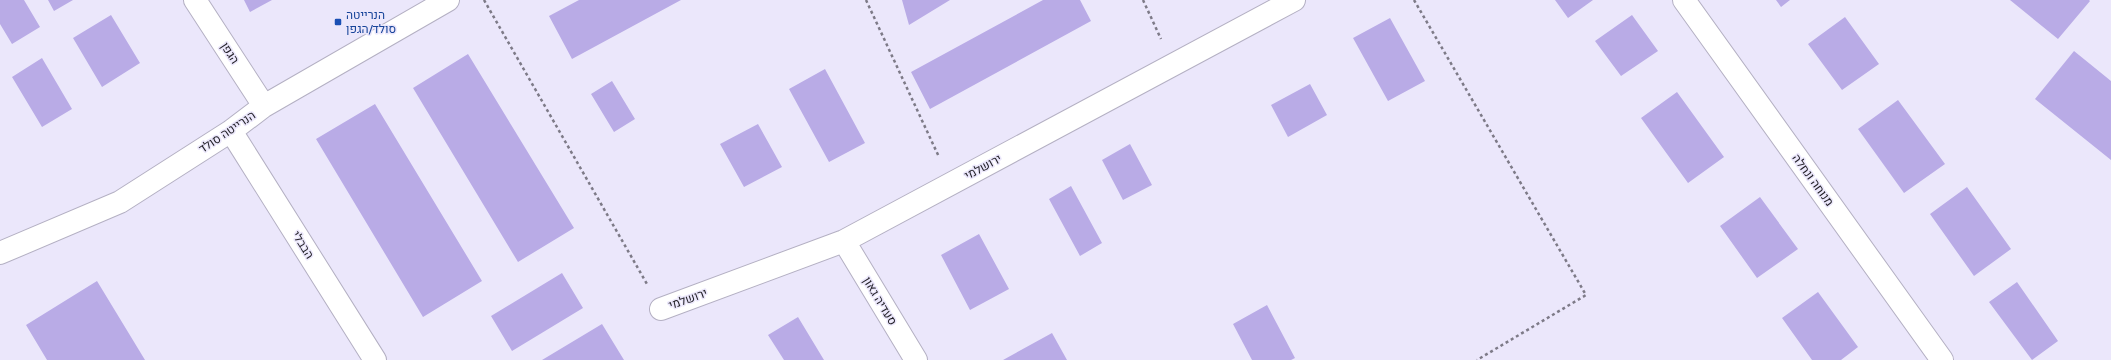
<svg xmlns="http://www.w3.org/2000/svg" width="2111" height="360" font-family="Cabin,Heebo,sans-serif">
  <rect width="100%" height="100%" fill="#ebe7fb"/>
  <path fill="#b9abe6" d="M0,0h24l16,27 -28,17 -12,-20z
    M48,0h25l-19,11z
    M244,0h28l-22,12z
    M579,0h102l-109,59 -23,-43z
    M902,0h48l-41,25z
    M1043,0h37l11,21 -161,88 -19,-37z
    M1555,0h38l-25,18z
    M1776,0h14l-9,7z
    M2010,0h79l1,1 -32,38z
    M111,15l29,48 -38,24 -29,-49z
    M1632,15l26,36 -37,25 -26,-35z
    M1845,17l34,47 -37,26 -34,-46z
    M1390,18l35,63 -37,20 -35,-63z
    M2074,51l37,30v79l-76,-61z
    M468,54l106,174 -56,34 -105,-174z
    M42,58l30,51 -30,18 -30,-50z
    M825,69l40,74 -36,19 -40,-73z
    M612,81l23,38 -21,13 -23,-38z
    M1310,84l17,31 -39,22 -17,-32z
    M1677,92l47,65 -36,26 -47,-65z
    M1898,100l47,64 -41,29 -46,-64z
    M375,104l107,177 -59,36 -107,-178z
    M758,124l24,43 -38,20 -24,-43z
    M1130,144l22,41 -29,15 -21,-40z
    M1071,186l31,57 -22,13 -31,-57z
    M1967,187l44,62 -37,27 -44,-62z
    M1760,197l38,52 -41,29 -37,-52z
    M979,234l30,55 -39,21 -29,-55z
    M562,273l21,35 -71,43 -21,-35z
    M97,281l48,79h-98l-21,-35z
    M2017,282l41,59 -26,19 -43,-58z
    M1818,292l40,55 -17,13h-29l-30,-42z
    M1267,305l28,53 -4,2h-39l-19,-36z
    M798,317l26,43h-40l-16,-25z
    M602,324l22,36h-82z
    M1052,333l15,27h-64z"/>
  <g fill="none" stroke-linecap="round" stroke-linejoin="round">
    <g stroke="#b4b0c3" stroke-width="24">
      <path id="minor" d="M195,0l69,106
        M1684,0l258,360
        M231,131l144,229
        M844,241l72,119
        M0,253l120,-51 111,-71 33,-25 184,-106
        M661,309l183,-68 450,-241"/>
    </g>
    <path stroke="#7d7a87" stroke-width="2.5" stroke-dasharray="3 3" stroke-linecap="butt" d="M484,0l163,284
      M866,0l73,157
      M1143,0l18,39
      M1414,0l172,295 -109,65"/>
    <use href="#minor" stroke="#fff" stroke-width="22"/>
  </g>
  <rect fill="#1a4fb4" stroke="#ebe7fb" stroke-width="1.5" x="334" y="18" width="8" height="8" rx="2"/>
  <g text-anchor="middle" stroke-width="3" stroke-linejoin="round" paint-order="stroke">
    <g font-size="12" fill="#164399" stroke="#ebe7fb" text-anchor="start">
      <text x="346" y="19">הנרייטה<tspan x="346" dy="14">סולד/הגפן</tspan></text>
    </g>
    <g font-size="12" fill="#1f1d24" stroke="#ebe7fb">
      <text transform="translate(230 53) rotate(57)" y="4">הגפן</text>
      <text transform="translate(227 132) rotate(-34)" y="4">הנרייטה סולד</text>
      <text transform="translate(983 167) rotate(-28)" y="4">ירושלמי</text>
      <text transform="translate(1813 180) rotate(54)" y="4">מנוחה ונחלה</text>
      <text transform="translate(303 245) rotate(58)" y="4">הבבלי</text>
      <text transform="translate(688 299) rotate(-20)" y="4">ירושלמי</text>
      <text transform="translate(880 301) rotate(59)" y="4">סעדיה גאון</text>
    </g>
  </g>
</svg>
